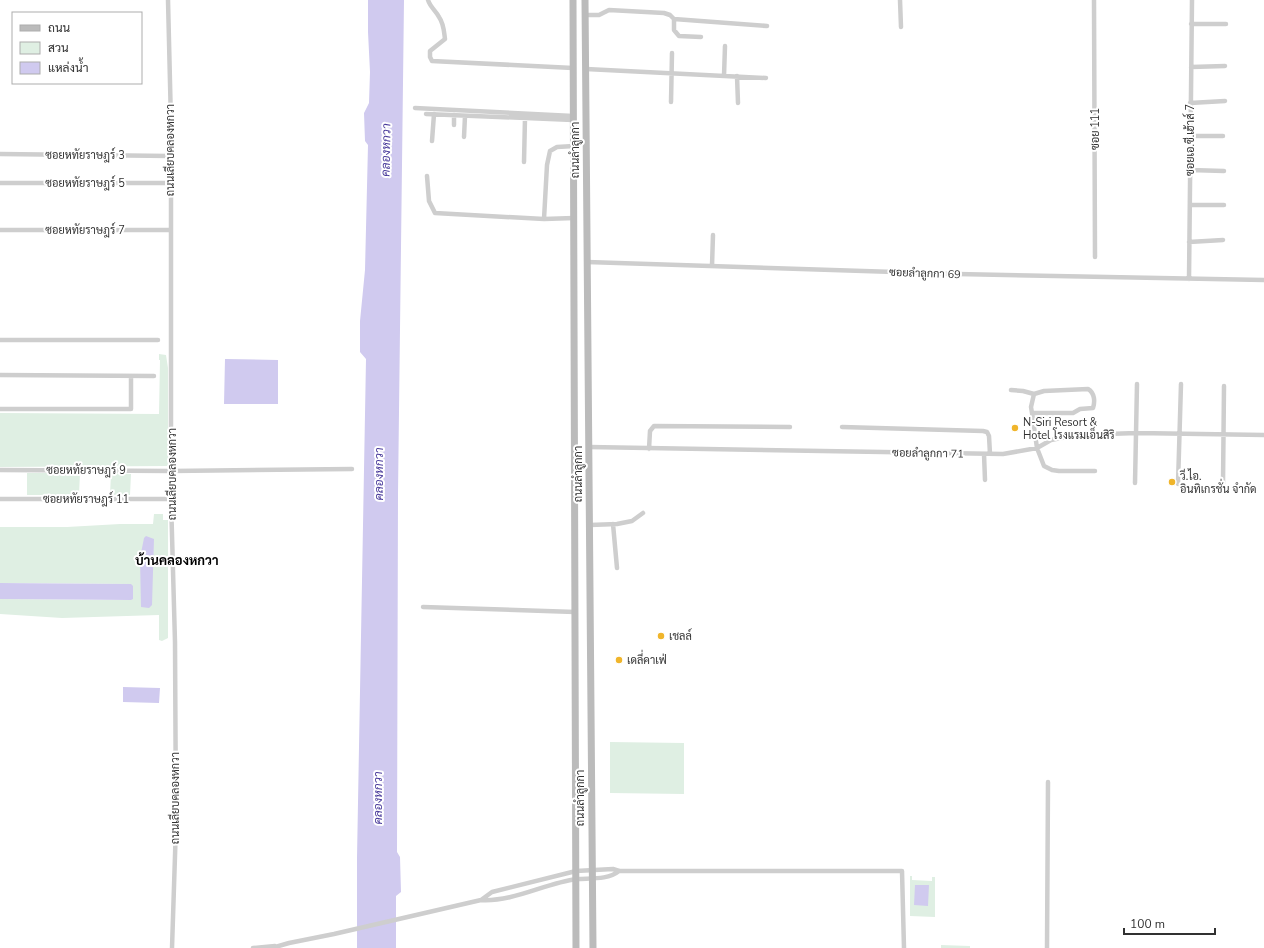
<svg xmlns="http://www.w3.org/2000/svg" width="1264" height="948" font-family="'Nunito Sans',Sarabun,sans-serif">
  <rect width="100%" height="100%" fill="#fff"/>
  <path fill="#dfefe3" d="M159,354l7,1 2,13v98l-168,1v-54l159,1 1,-54h-1z
    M27,473h53l-1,22h-52z
    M111,473l20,1 -1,21h-20z
    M154,514h9v6h5v118l-6,3 -3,-1v-25l-97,3 -62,-4v-15l131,1v-16l-131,-1v-56h67l53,-3h33z
    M610,742l74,1v51l-74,-1z
    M910,876h2v4l20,1v-4h3v40l-25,-1z
    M941,945l29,1v2h-29z"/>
  <path fill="#d0caef" d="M368,0h36l-6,494 -1,358 3,5 1,35 -5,4v52h-39v-90l9,-499 -6,-7v-31l5,-51 3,-125 -3,-4 -1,-28 5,-10 1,-31 -2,-40z
    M225,359l53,1v44h-54z
    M146,536l8,3 -2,66 -3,3 -8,-1 -1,-49 4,-20z
    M0,583l131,1 2,2v13l-2,1 -131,-1z
    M123,687l37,1 -1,15 -36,-1z
    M915,885h14l-1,21 -14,-1z"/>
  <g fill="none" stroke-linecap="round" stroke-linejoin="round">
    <path stroke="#cecece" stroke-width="4.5" d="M168,0l3,123v376l4,143 1,183 -4,123
      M428,0c2,7 8,11 11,17 5,7 5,15 6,22l-15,12v6l2,4 141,7
      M900,0l1,27
      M1094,0l1,257
      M585,15h14l10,-5 55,3 6,2 4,4 93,7
      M674,19v11l5,6 22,1
      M1191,24h35
      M1191,67l34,-1
      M586,69l180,9
      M724,76l1,-30
      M737,76l1,27
      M671,102l1,-49
      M1190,103l35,-2
      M415,108l158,8
      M426,114l147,6
      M454,115v10
      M1190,136h33
      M464,137l1,-21
      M432,141l2,-27
      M0,154l170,2
      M524,162l1,-44
      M1190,170l34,1
      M427,176l2,25 6,12 109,6 3,-54 3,-14 7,-4 17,-1
      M0,183h170
      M1190,205h34
      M544,219l30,-1
      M0,230h170
      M1189,242l34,-2
      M587,262l370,12 307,6
      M712,266l1,-31
      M1189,279l3,-279
      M0,340h158
      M0,375l154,1
      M1011,390l12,1 11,3
      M0,409h131v-33
      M1032,413h41l7,-4 13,-1c2,-6 2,-15 -5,-19l-44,2 -10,3 -3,13 1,6 5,35 7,18 8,4 7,1h36
      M842,427l141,4 4,1 2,4 1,18
      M589,447l414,7 34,-6 14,-8 25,-5 61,-2 127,2
      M649,449l1,-18 4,-5 136,1
      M984,454l1,26
      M0,470l172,1 180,-2
      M1135,483l2,-99
      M1178,484l3,-100
      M1223,484l1,-98
      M0,499h171
      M613,524l4,44
      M590,525l27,-1 15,-3 11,-8
      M423,607l152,5
      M481,900l11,-8 84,-21 37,-2 6,2h283l2,77
      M253,948l22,-2
      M272,948l17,-5 45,-9 147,-34c33,2 64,-17 96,-21 14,-1 31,1 42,-8
      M1047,948l1,-166"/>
    <path stroke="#bbb" stroke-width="7" d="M573,0l3,948
      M585,0l8,948"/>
  </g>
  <g fill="#f0b52b" stroke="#fff" stroke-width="1.5">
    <circle cx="1015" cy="428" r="4"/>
    <circle cx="1172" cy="482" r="4"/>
    <circle cx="661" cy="636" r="4"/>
    <circle cx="619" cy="660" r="4"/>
  </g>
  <g text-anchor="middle" stroke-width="4" stroke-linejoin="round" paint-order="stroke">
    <g font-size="11" fill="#313131" stroke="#fff">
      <text transform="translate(1095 129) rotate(-90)" y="4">ซอย 111</text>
      <text transform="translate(1190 140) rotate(-90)" y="4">ซอยเอ.ซี.เฮ้าส์ 7</text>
      <text transform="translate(170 150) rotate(-90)" y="4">ถนนเลียบคลองหกวา</text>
      <text transform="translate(575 150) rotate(-90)" y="4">ถนนลำลูกกา</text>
      <text x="85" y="159">ซอยหทัยราษฎร์ 3</text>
      <text x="85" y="187">ซอยหทัยราษฎร์ 5</text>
      <text x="85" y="234">ซอยหทัยราษฎร์ 7</text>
      <text transform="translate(925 273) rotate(2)" y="4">ซอยลำลูกกา 69</text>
      <text transform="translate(928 453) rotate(1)" y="4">ซอยลำลูกกา 71</text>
      <text x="86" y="474">ซอยหทัยราษฎร์ 9</text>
      <text transform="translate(172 474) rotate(-90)" y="4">ถนนเลียบคลองหกวา</text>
      <text transform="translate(578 474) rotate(-90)" y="4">ถนนลำลูกกา</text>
      <text x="86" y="503">ซอยหทัยราษฎร์ 11</text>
      <text transform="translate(175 798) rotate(-90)" y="4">ถนนเลียบคลองหกวา</text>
      <text transform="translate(580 798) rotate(-90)" y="4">ถนนลำลูกกา</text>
    </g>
    <g font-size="11" fill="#313131" stroke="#fff" text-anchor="start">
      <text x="1023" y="426">N-Siri Resort &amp;<tspan x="1023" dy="13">Hotel โรงแรมเอ็นสิริ</tspan></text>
      <text x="1180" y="480">วี.ไอ.<tspan x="1180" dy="13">อินทิเกรชั่น จำกัด</tspan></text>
      <text x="669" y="640">เชลล์</text>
      <text x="627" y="664">เดลี่คาเฟ่</text>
    </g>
    <g font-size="12" font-style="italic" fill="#48399a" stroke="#fff">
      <text transform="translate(386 150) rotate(-89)" y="4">คลองหกวา</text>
      <text transform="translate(379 474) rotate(-90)" y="4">คลองหกวา</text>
      <text transform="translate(378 798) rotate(-90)" y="4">คลองหกวา</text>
    </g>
    <g font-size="13" font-weight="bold" fill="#000" stroke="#fff">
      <text x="177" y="565">บ้านคลองหกวา</text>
    </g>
  </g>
  <rect x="12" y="12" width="130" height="72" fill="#ffffff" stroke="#adadad"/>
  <rect x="20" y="25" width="20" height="6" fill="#bbbbbb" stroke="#adadad"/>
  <text x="48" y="32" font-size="12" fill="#313131">ถนน</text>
  <rect x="20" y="42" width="20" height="12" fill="#dfefe3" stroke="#adadad"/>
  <text x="48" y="52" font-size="12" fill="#313131">สวน</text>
  <rect x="20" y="62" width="20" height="12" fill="#d0caef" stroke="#adadad"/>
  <text x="48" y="72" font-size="12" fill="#313131">แหล่งน้ำ</text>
  <path d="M1124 928v6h91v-6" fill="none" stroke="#313131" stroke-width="2"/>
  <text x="1130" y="928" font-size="12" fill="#313131" stroke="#ffffff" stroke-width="3" paint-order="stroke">100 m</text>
</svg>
